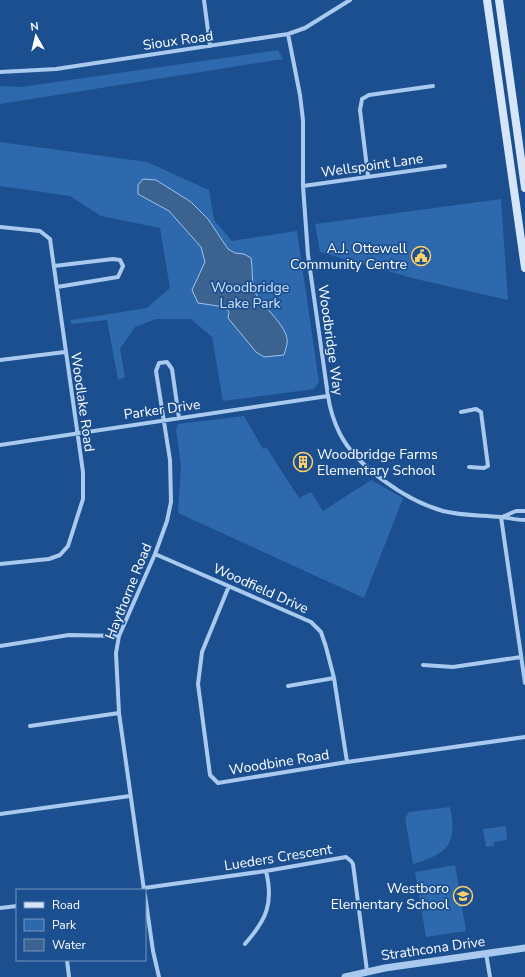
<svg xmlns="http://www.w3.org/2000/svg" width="525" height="977" font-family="'Nunito Sans',sans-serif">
  <rect width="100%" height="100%" fill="#1b4f8f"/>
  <path fill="#2e69ad" d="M278,50l5,9 -283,45v-18l21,1z
    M0,142l147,20 62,28 5,30 18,21 65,-10 22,151 -5,7 -91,12 -11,-64 -21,-18h-35l-21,8 -15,22 5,28 -7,3 -11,-60 -36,4v-4l76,-12 23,-20 -10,-60 -59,-12 -31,-20 -70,-10z
    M501,199l7,101 -92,-21 -96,-27 -5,-28z
    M244,416l19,33 3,-2 33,51 12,-6 12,19 48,-31 32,18 -39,100 -186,-85 3,-47 -5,-36 2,-6z
    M450,807c8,38 -3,47 -37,57l-8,-46 4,-6z
    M506,826l1,14 -13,2v4l-8,1 -3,-18z
    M455,865l11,66 -40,6 -11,-65z"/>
  <path fill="#3c6290" stroke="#9cc4f0" d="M143,179l13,1 35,22 17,17 20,30 7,4 9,1 7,4c2,10 0,29 5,36 7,12 30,32 31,45 1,5 -2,11 -3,16l-20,2 -8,-5 -28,-34 1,-6 -4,-5 -27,-4 -6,-13 13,-28 -4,-15 -32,-36 -31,-17v-9z"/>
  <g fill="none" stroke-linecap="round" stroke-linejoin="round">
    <path stroke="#a9c9ee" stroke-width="4" d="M204,0l6,46
      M288,34l12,61 3,25v66l5,69 20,141c2,13 6,26 12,38 17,33 67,67 103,77 20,5 38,4 58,6 9,1 15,3 24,3
      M0,72l56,-3 232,-35 17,-6 45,-28
      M368,176l-8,-66 2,-11 7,-4 64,-9
      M303,186l142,-20
      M0,227l40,4 10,8 33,233v27l-15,47 -8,9 -11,4 -49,5
      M54,266l59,-7 7,1 3,6 -5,11 -61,10
      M0,360l65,-8
      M461,412l15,-3 5,3 7,54 -4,2 -15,-1
      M0,445l328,-49
      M501,517l24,166
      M502,517l14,-6h9
      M155,554l156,68 10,10 5,15 8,31 13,84
      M229,586l-27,66 -4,32 12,91 8,8 129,-21 178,-25
      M0,646l69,-11 50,1
      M423,665l30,2 68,-10
      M288,686l46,-8
      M30,726l89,-13
      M0,814l130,-18
      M144,888l122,-17 80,-14 5,4 2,3 14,107
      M144,890l-25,-177 -3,-60 3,-17 36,-82 12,-33 4,-19 -1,-42 -14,-89 3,-8 8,-1 5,7 7,49
      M145,895l8,56 6,26
      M0,908l17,-2
      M245,944c21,-24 29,-40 21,-73
      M486,953l4,24
      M67,960l2,17"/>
    <path stroke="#a9c9ee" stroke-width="7" d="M345,977l40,-9 140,-20"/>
    <path stroke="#d6e6fa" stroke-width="8" d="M487,0l38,268
      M499,0l26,188"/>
  </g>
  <defs>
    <g id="civic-ring" transform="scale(1)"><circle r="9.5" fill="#1b4f8f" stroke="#ffd166" stroke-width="1.5"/><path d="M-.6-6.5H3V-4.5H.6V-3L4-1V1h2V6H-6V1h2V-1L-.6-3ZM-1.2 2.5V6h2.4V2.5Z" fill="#ffd166"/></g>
    <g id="building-ring" transform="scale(1)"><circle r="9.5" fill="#1b4f8f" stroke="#ffd166" stroke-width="1.5"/><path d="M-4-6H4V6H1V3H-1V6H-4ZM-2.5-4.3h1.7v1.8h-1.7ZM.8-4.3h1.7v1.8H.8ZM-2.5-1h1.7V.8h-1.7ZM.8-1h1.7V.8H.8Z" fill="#ffd166"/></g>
    <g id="school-ring" transform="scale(1)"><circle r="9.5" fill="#1b4f8f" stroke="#ffd166" stroke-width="1.5"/><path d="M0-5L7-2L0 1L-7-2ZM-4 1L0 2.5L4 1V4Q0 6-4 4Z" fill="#ffd166"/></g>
  </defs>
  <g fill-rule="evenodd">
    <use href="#civic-ring" x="421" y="256"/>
    <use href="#building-ring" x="303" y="462"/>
    <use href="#school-ring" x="463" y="896"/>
  </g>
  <g text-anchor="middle" stroke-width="3.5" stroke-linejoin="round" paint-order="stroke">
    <g font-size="14" fill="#fff" stroke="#1b4f8f">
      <text transform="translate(178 40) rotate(-8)" y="5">Sioux Road</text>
      <text transform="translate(372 165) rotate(-8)" y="5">Wellspoint Lane</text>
      <text transform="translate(331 340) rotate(82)" y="5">Woodbridge Way</text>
      <text transform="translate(83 402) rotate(82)" y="5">Woodlake Road</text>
      <text transform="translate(162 409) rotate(-8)" y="5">Parker Drive</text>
      <text transform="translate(261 588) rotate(24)" y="5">Woodfield Drive</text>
      <text transform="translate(128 591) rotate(-68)" y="5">Haythorne Road</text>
      <text transform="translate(279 762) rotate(-9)" y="5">Woodbine Road</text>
      <text transform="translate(278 857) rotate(-9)" y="5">Lueders Crescent</text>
      <text transform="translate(433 948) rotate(-8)" y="5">Strathcona Drive</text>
    </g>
    <g font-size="14" fill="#fff" stroke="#1b4f8f" text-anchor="end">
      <text x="407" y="253">A.J. Ottewell<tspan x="407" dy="16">Community Centre</tspan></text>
      <text x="317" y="459" text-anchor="start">Woodbridge Farms<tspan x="317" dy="16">Elementary School</tspan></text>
      <text x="449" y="893">Westboro<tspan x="449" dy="16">Elementary School</tspan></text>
    </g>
    <g font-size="14" fill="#cfe3fa" stroke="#1b4f8f">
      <text x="250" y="292">Woodbridge<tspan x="250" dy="16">Lake Park</tspan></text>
    </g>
  </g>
  <rect x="16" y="889" width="130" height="72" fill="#1b4f8f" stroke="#7695bc"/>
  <rect x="24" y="902" width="20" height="6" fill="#d6e6fa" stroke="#7695bc"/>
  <text x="52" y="909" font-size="12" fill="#ffffff">Road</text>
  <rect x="24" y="919" width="20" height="12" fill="#2e69ad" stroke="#7695bc"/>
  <text x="52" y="929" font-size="12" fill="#ffffff">Park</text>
  <rect x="24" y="939" width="20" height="12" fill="#3c6290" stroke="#7695bc"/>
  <text x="52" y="949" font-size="12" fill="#ffffff">Water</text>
  <g transform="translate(36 36) rotate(352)" stroke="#1b4f8f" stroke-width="3" paint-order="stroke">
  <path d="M0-3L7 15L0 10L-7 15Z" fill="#ffffff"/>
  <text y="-6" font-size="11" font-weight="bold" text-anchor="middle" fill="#ffffff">N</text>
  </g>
</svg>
